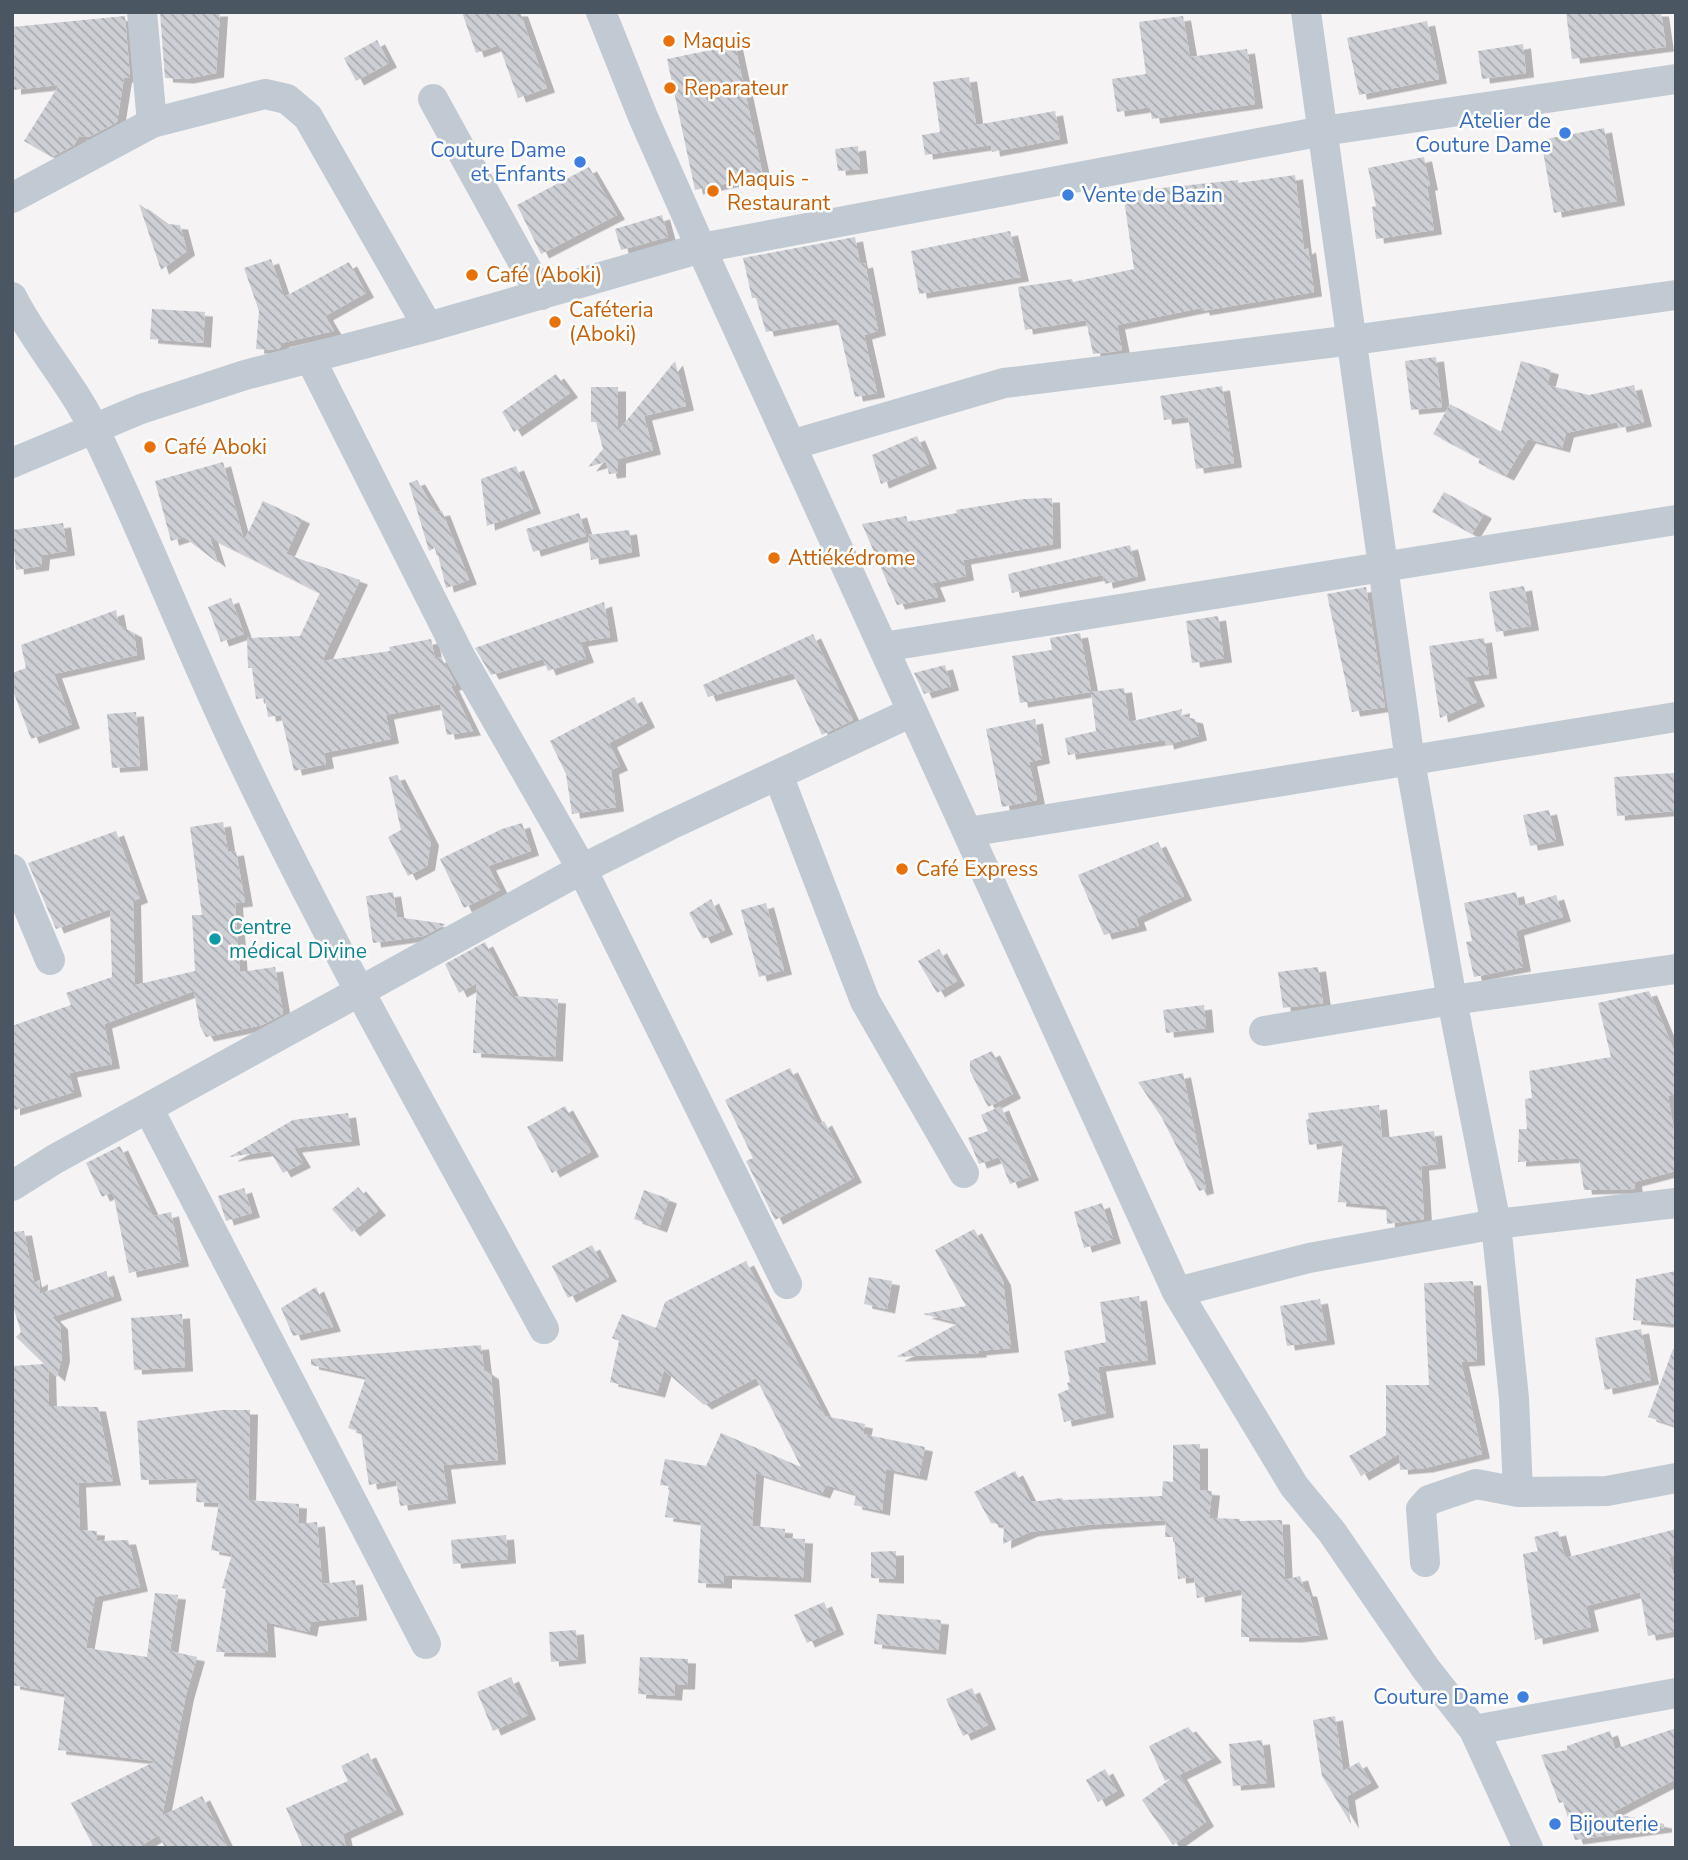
<svg xmlns="http://www.w3.org/2000/svg" width="1688" height="1860" font-family="'Nunito Sans',sans-serif">
  <defs>
    <pattern id="building-back-hatch" width="6" height="6" patternUnits="userSpaceOnUse" patternTransform="scale(1.75)"><rect width="6" height="6" fill="#cdcfd5"/><path d="M-1 5l2 2M0 0l6 6M5-1l2 2" fill="none" stroke="#a8abb0"/></pattern>
    <filter id="shadow"><feDropShadow dx="8" dy="4.5" stdDeviation="0" flood-color="#0004"/></filter>
  </defs>
  <rect width="100%" height="100%" fill="#f5f3f3"/>
  <path fill="url(#building-back-hatch)" filter="url(#shadow)" d="M220,12l-4,61 -30,6 -21,-1 -5,-65z
    M462,12h58l27,76 -29,10 -19,-53 -23,8z
    M1566,12h95l5,35 -94,12z
    M125,16l5,61 -6,1 -7,44 -28,15 -10,-1 -5,9 -22,12 -28,-16 35,-56 -46,5 -1,-63z
    M1183,16l7,41 57,-8 8,55 -103,15 -2,-12 -33,5 -5,-33 34,-5 -7,-52z
    M1427,21l12,58 -80,16 -12,-57z
    M377,40l12,23 -33,18 -12,-23z
    M1523,44l3,29 -44,6 -4,-28z
    M735,45l28,131 -68,14 -28,-131z
    M969,77l7,48 79,-14 5,28 -68,13 -1,-7 -66,10 -3,-20 18,-3 -7,-50z
    M1604,128l13,73 -63,12 -13,-73z
    M858,146l2,23 -22,2 -3,-22z
    M1424,157l6,29h-3l7,44 -58,9 -4,-32 4,-1 -8,-38z
    M589,167l28,48 -76,39 -24,-49z
    M1295,175l9,75 4,-2 6,44 -112,19 -1,-3 -84,17 5,25 -11,2 -18,2 -7,-34 -61,10 -7,-43 54,-8 1,3 61,-13 -11,-77 115,-12v3z
    M139,204l27,20 14,1 7,26 -26,19z
    M662,215l6,22 -47,13 -6,-21z
    M1010,231l11,46 -102,17 -8,-43z
    M855,237l5,27 5,-1 13,68 -14,4 13,58 -22,4 -18,-78 -71,13 -10,-34h-4l-9,-40z
    M271,259l13,38 65,-35 17,31 -41,23 9,15 -53,12 -1,5 -10,2 -14,-1 3,-38 -15,-43z
    M152,309l53,3 -2,31 -53,-4z
    M1436,357l6,50 -31,3 -6,-49z
    M675,361l11,45 -42,10 9,34 -35,9v14l-9,1 -3,-12 -18,5 15,-18 -7,-27h-5v-35h27v44z
    M1521,361l30,9 -4,15 42,10 45,-10 10,37 -25,6 -2,-6 -51,11 -4,15 -34,-9 -22,37 -28,-13 2,-4 -47,-25 17,-30 51,28z
    M556,374l14,19 -56,39 -12,-20z
    M1222,386l12,77 -38,6 -8,-52 -24,3 -4,-24z
    M917,436l12,28 -48,20 -9,-29z
    M223,462l21,79 19,-40 39,18 -16,35 74,26 -38,81 68,-10 -1,-4 42,-8 4,20 6,-2 15,28 -5,1 22,45 -26,4 -7,-31 -54,11 5,24 -67,14 2,11 -32,7 -13,-56 -13,2 -3,-19 -9,1 -4,-31h-4l-1,-30 53,-2 20,-43 -110,-55 8,25 -34,-26 -13,4 -16,-60z
    M516,466l17,43 -46,17 -6,-47z
    M417,480l19,32 6,-1 27,69 -23,8 -10,-41 -7,4 -20,-68z
    M1444,492l40,22 -12,20 -40,-22z
    M1052,498l1,46 -90,16 3,16 -34,7 6,14 -41,8 -35,-81 44,-8 2,6 49,-9 -1,-3 68,-11z
    M579,513l7,23 -53,16 -7,-23z
    M63,523l4,28 -25,4 -1,11 -25,4 -4,-40z
    M629,530l3,22 -41,8 -3,-25z
    M1130,545l8,31 -33,8 -2,-9 -91,18 -4,-19z
    M1524,586l7,40 -35,6 -7,-40z
    M1366,587l19,120 -33,5 -25,-118z
    M231,598l13,36 -23,8 -13,-35z
    M604,602l6,35 -30,5 6,16 -38,13 -5,-12 -52,16 -16,-27z
    M116,610l3,15 15,8 3,22 -83,19 18,50 -41,15 -19,-51v-15l14,-5 -5,-23z
    M1218,616l6,42 -32,5 -6,-42z
    M1080,633l11,59 -71,11 -8,-47 40,-6 -2,-12z
    M813,634l40,86 -31,15 -29,-62 -85,24 -5,-12z
    M1484,638l5,36 -23,3 11,25 -37,16 -11,-72z
    M945,665l6,21 -27,8 -10,-21z
    M1124,688l5,34 53,-13 -1,7 14,3 4,17 -33,9 -1,-5 -97,15 -3,-17 31,-7 -5,-39z
    M634,697l13,26 -38,20 11,23 -9,4 5,37 -44,7 -6,-40 -16,-33z
    M136,712l4,54 -28,2 -5,-54z
    M1035,719l7,40 -13,3 8,38 -35,7 -16,-78z
    M1674,773l2,38 -59,5 -3,-39z
    M397,775l34,66 -4,25 -19,10 -20,-39 13,-7 -12,-53z
    M1549,810l7,31 -26,5 -7,-31z
    M223,822l5,30 8,-1 9,51 -10,1 5,69 35,-5 8,47 -21,11 -56,12 -6,-11 -6,-35 -90,33 8,40 -43,9 5,19 -62,19v-85l59,-21 -5,-12 46,-16 -2,-68 -54,20 -28,-66 88,-32 24,67 -7,3 2,84 60,-14 -3,-56h10l-12,-88z
    M522,823l9,28 -43,15 12,24 -36,18 -24,-49 62,-30z
    M1158,842l26,54 -48,22 3,8 -35,9 -26,-60z
    M393,892l4,25 49,7 -22,12 -51,7 -7,-47z
    M1516,892l3,14 37,-11 7,22 -47,14 7,36 -49,10 -8,-35 6,-1 -8,-38z
    M711,899l14,31 -22,9 -14,-26z
    M766,903l18,67 -25,7 -18,-67z
    M485,942l28,54 45,3 -3,58 -82,-4 4,-70 -18,10 -14,-29z
    M939,949l18,32 -20,12 -19,-32z
    M1318,967l5,36 -40,5 -5,-36z
    M1649,991l27,64v38l-8,3 8,46v29l-42,11 1,7 -51,1 -5,-32 -61,4 1,-33h8l-2,-30 7,-1 -3,-27 82,-14 -13,-54z
    M1204,1005l2,23 -40,5 -3,-23z
    M992,1051l21,43 -25,13 -18,-36v-10z
    M790,1068l28,57 6,-4 30,57 -79,42 -29,-59 7,-3 -28,-58z
    M1183,1073l23,116 -7,2 -37,-73 -24,-36z
    M1379,1105l3,33 52,-7 4,33 -17,2 3,53 -37,5 -1,-18 -48,-4 5,-62 -34,5 -3,-25 3,-1 -1,-6z
    M565,1106l26,46 -39,21 -25,-46z
    M1001,1106l30,70 -21,8 -11,-27 -20,7 -11,-26 20,-7 -7,-16z
    M348,1113l4,28 -58,7 9,15 -20,10 -13,-22 -41,6 64,-37z
    M120,1146l33,70 18,-4 10,50 -52,11 -16,-81 -11,5 -16,-34z
    M358,1187l20,24 -26,21 -20,-23z
    M244,1188l8,25 -26,8 -8,-25z
    M644,1190l25,9 -10,29 -25,-9z
    M1102,1203l11,36 -29,9 -10,-36z
    M974,1229l29,52 8,67 -33,3 1,2 -83,4 63,-34 -36,-9 43,-8 -31,-56z
    M24,1231l10,52 6,-3 -1,14 67,-23 8,25 -62,21 8,8 2,32 -5,20 -9,-8 1,37 49,1 15,74 -35,2 2,47 17,1 -1,10 32,-1 12,47 -45,10 -9,51 61,9 8,-64 23,2 -8,56 27,6 -11,38 -24,121 40,-20 26,52h-63l-6,-13 -22,13h-43l-23,-45 85,-42 -98,-11 7,-56 -53,-9v-319l32,-2 -28,-27 5,-5 -9,-29v-71z
    M592,1245l17,32 -41,21 -16,-32z
    M746,1261l79,155 40,8 -2,10 62,13 -6,29 -33,-7 -4,42 -28,-6 2,-11 -30,-9 -4,9 -66,-21 -4,53 33,3 -1,9 21,1 -2,39 -79,-3v9l-26,-1 3,-61 -36,-5 5,-31 -10,-1 5,-26 41,7 15,-33 80,34 -45,-89 -52,27 -40,-35 -7,23 -47,-11 9,-41 -7,-3 10,-24 34,14 9,-26z
    M1676,1271v53l-43,-4 3,-41z
    M869,1277l23,4 -5,28 -23,-5z
    M1473,1281l4,80 -16,1 21,92 -57,14 -25,2 -1,-16 -38,22 -12,-20 37,-21v-50h43l-5,-102z
    M316,1287l17,40 -40,9 -12,-28z
    M1139,1296l9,64 -50,7 8,46 -42,9 -6,-28 11,-5 -2,-6 3,-1 -6,-31 42,-9 -6,-40z
    M1320,1299l7,41 -40,6 -7,-40z
    M182,1314l3,53 -51,3 -3,-52z
    M1641,1329l10,51 -46,10 -10,-52z
    M481,1345l3,25 7,5 7,85 -55,5 5,34 -48,7 -4,-26 -27,5 -8,-53 -13,-4 18,-51 -55,-12v-6z
    M1673,1349l3,1v76l-28,-9z
    M222,1410h28l-2,90 51,4 -1,20 19,-2 5,62 33,-4 4,36 -48,6 -2,10 -43,-10 2,31 -52,-1 10,-63 -4,-1 10,-34 -21,-4 8,-47 -23,-1 1,-24 -56,2 -4,-59z
    M1200,1444v46l12,1 -3,27 31,1v2l42,-1 3,60 15,-4 5,16h4l11,43 -26,3 -53,-1 1,-48 -45,9 -3,-21 -16,2 -4,-42h-9l1,-17 -80,5 -56,7 -27,12 1,-19 -13,-2 -17,-31 41,-21 16,31 31,-4 1,2 99,-4 1,-15 10,1v-37z
    M1676,1529v26l-7,2 7,28v46l-28,5 -8,-44 -54,14 5,21 -56,13 -12,-86 15,-3 -4,-14 24,-6 7,27z
    M506,1535l2,24 -55,5 -2,-24z
    M896,1551v28l-25,-1v-26z
    M824,1602l12,28 -29,13 -13,-28z
    M877,1614l64,6 -3,30 -64,-6z
    M576,1630l2,29 -27,3 -2,-30z
    M640,1657l48,2 -1,26h-12l-1,11 -36,-2z
    M511,1677l17,38 -35,16 -16,-39z
    M972,1688l16,37 -25,11 -17,-37z
    M1335,1716l8,55 16,-9 12,21 -24,13 4,28 -29,-48 -9,-56z
    M1188,1727l26,31 -35,17 27,47 -33,23 -31,-45 31,-23 -8,4 -16,-35z
    M1676,1728v51l-65,34 53,11v4l-89,12 -12,-38 -4,1 -18,-48 26,-5v-4l43,-15 5,18z
    M1262,1740l5,43 -34,3 -4,-42z
    M368,1753l28,57 -53,24 3,14h-43l-17,-40 62,-27 -7,-15z
    M1105,1769l12,22 -19,11 -12,-22z"/>
  <g fill="none" stroke-linecap="round" stroke-linejoin="round">
    <path stroke="#c1cad2" stroke-width="30" d="M142,12l10,111
      M601,12l42,105 58,131 476,1044 117,194 38,46 94,137 48,61 54,118
      M1306,12l104,749 42,239 44,224 18,174 4,94
      M433,99l108,196
      M12,198l140,-75 113,-29 22,5 21,18 120,210
      M12,297c24,47 60,86 83,134 51,105 93,215 143,320 93,197 202,386 306,578
      M310,358l150,298 122,213 205,415
      M791,445l213,-62 349,-43 323,-45
      M12,463l129,-54 104,-34 183,-48 273,-79 622,-117 353,-52
      M883,647l793,-127
      M778,775l87,226 99,172
      M968,832l708,-115
      M12,869l38,91
      M1264,1031l188,-31 224,-31
      M148,1108l278,536
      M12,1186l43,-27 527,-290 86,-43 244,-114
      M1177,1292l132,-34 187,-34 180,-21
      M1425,1562l-4,-53 8,-9 47,-16 42,8 89,-1 69,-13
      M1474,1730l202,-37"/>
  </g>
  <g fill="#e8710a" stroke="#fff" stroke-width="2.5">
    <circle cx="669" cy="41" r="7"/>
    <circle cx="670" cy="88" r="7"/>
    <circle cx="713" cy="191" r="7"/>
    <circle cx="472" cy="275" r="7"/>
    <circle cx="555" cy="322" r="7"/>
    <circle cx="150" cy="447" r="7"/>
    <circle cx="774" cy="558" r="7"/>
    <circle cx="902" cy="869" r="7"/>
  </g>
  <g fill="#3f7fe0" stroke="#fff" stroke-width="2.5">
    <circle cx="1565" cy="133" r="7"/>
    <circle cx="580" cy="162" r="7"/>
    <circle cx="1068" cy="195" r="7"/>
    <circle cx="1523" cy="1697" r="7"/>
    <circle cx="1555" cy="1824" r="7"/>
  </g>
  <circle fill="#0f9aa8" stroke="#fff" stroke-width="2.5" cx="215" cy="939" r="7"/>
  <g text-anchor="middle" stroke-width="5" stroke-linejoin="round" paint-order="stroke">
    <g font-size="21" fill="#c56008" stroke="#fff" text-anchor="start">
      <text x="683" y="48">Maquis</text>
      <text x="684" y="95">Reparateur</text>
      <text x="727" y="186">Maquis -<tspan x="727" dy="24">Restaurant</tspan></text>
      <text x="486" y="282">Café (Aboki)</text>
      <text x="569" y="317">Caféteria<tspan x="569" dy="24">(Aboki)</tspan></text>
      <text x="164" y="454">Café Aboki</text>
      <text x="788" y="565">Attiékédrome</text>
      <text x="916" y="876">Café Express</text>
    </g>
    <g font-size="21" fill="#366cbe" stroke="#fff" text-anchor="end">
      <text x="1551" y="128">Atelier de<tspan x="1551" dy="24">Couture Dame</tspan></text>
      <text x="566" y="157">Couture Dame<tspan x="566" dy="24">et Enfants</tspan></text>
      <text x="1082" y="202" text-anchor="start">Vente de Bazin</text>
      <text x="1509" y="1704">Couture Dame</text>
      <text x="1569" y="1831" text-anchor="start">Bijouterie</text>
    </g>
    <g font-size="21" fill="#0d838f" stroke="#fff" text-anchor="start">
      <text x="229" y="934">Centre<tspan x="229" dy="24">médical Divine</tspan></text>
    </g>
  </g>
  <rect width="1688" height="1860" fill="none" stroke="#4a5661" stroke-width="28"/>
</svg>
